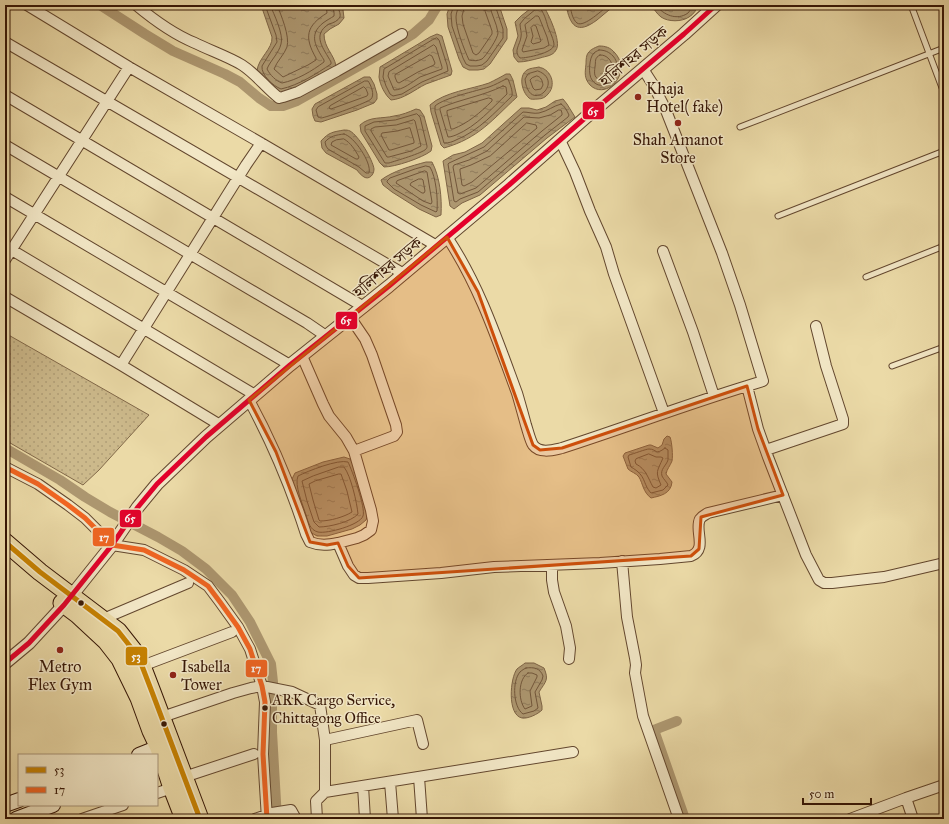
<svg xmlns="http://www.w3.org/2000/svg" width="949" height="824" font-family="'IM FELL Great Primer','Noto Serif Bengali',serif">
  <defs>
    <pattern id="grass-dots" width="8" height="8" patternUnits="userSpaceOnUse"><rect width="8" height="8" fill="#ccb98b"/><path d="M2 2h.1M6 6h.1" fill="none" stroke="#b09e76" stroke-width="1.8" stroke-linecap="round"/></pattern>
    <pattern id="water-ripples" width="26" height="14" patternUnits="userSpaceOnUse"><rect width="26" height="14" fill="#ad9770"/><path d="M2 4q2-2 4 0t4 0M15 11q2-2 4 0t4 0" fill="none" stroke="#8e7a5a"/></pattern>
  </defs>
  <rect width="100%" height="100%" fill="#ebdaa7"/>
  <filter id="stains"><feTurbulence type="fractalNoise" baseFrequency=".005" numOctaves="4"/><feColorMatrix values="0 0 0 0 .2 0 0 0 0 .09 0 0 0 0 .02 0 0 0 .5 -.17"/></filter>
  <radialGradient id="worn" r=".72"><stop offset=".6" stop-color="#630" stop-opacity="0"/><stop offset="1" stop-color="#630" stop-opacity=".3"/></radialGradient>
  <path fill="url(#grass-dots)" stroke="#816848" d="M5,333l144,82 -50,55 -16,15 -78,-45z"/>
  <path fill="url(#water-ripples)" stroke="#7d6345" d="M261,5h80l2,5 1,8 -5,6 -9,5 -6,5c0,14 10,20 12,32l-36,20 -19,7 -5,-2 -19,-20c1,-13 16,-22 15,-34z
    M450,5h49l8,24v10l-17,25 -6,5 -6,1h-9l-6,-3 -4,-8 -11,-32 -1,-13z
    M535,5h8c5,8 19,37 13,45 -3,6 -10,6 -16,8 -8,2 -15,4 -22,4l-4,-5 -1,-7 5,-14 -3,-14 6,-6z
    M566,5h51c-2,2 -5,3 -8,5 -4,3 -8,7 -12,10 -20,15 -27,6 -31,-15z
    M651,5h48c-2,4 -6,10 -10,12 -7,5 -21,5 -28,0 -4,-3 -7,-8 -10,-12z
    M437,34l5,2 10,35 -1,4c-8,3 -17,6 -25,9 -12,6 -22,15 -35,16 -6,-5 -11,-15 -12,-23 0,-3 1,-7 1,-10l50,-30z
    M599,46c6,0 11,1 16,7 18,20 -9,48 -25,32 -6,-7 -5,-12 -4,-21 0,-2 0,-6 1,-9 2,-5 7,-7 12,-9z
    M539,67c2,1 4,1 5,2 9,5 11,18 4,25 -2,3 -6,5 -10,5 -4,0 -7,1 -9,-1 -7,-6 -11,-22 -2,-28 3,-2 8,-2 12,-3z
    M506,74h4l3,6 4,17c-25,23 -38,41 -73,51l-3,-3 -10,-33 -1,-7c14,-13 42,-16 59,-22 6,-3 12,-6 17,-9z
    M364,77h6l4,7 3,10v5l-3,4 -17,7 -36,12 -6,-1 -2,-5 -1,-7 3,-5z
    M563,99l4,5 8,13 -28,21 -67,57 -18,8 -8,6 -4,-3 -7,-45 10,-6 12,-3 17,-9 39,-35h8l8,2 9,-3 9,-6z
    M416,109l4,1 4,6 8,30 -1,5c-9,7 -36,16 -47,16l-4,-4 -19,-31 -1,-7c10,-9 22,-6 34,-9 8,-1 15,-4 22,-7z
    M344,130c2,0 4,0 6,1 8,4 23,29 24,38 0,6 -5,11 -10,8 -3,-2 -5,-4 -7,-7l-31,-17 -4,-5 -1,-7c8,-9 12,-9 23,-11z
    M426,162h6c8,15 10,36 9,53l-5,2 -17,-8 -27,-17 -9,-7 -2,-5c12,-9 30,-14 45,-18z
    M667,436l3,1c2,5 3,19 2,24 -2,5 -5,8 -6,13l6,8c-1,12 -12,14 -21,16 -8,-6 -8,-14 -12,-21 -3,-4 -8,-5 -11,-8l-5,-13 2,-3 24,-8h2l7,3 4,-3 2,-6z
    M344,457l6,2 4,7 14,48 -2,6 -6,5 -8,4 -25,7h-10l-7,-4 -15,-41 -3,-12 3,-6 28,-11z
    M525,663h9l10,5c5,12 2,13 -5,24l3,14v4c-4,4 -14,9 -20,8 -15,-3 -12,-40 -5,-49 2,-2 6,-4 8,-6z"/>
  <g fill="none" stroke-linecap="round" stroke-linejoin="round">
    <path stroke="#72563a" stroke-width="1" d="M265,5l11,30 1,7 -15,24c-1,9 11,20 19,23 18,-4 35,-15 50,-25v-2c-7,-13 -20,-27 -2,-38 4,-1 9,-3 11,-7 1,-4 -2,-8 -3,-12
      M270,5c4,9 14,30 11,39 -2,9 -11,17 -14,25 3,6 9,12 15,14 15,-3 30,-12 42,-21v-2c-8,-13 -16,-25 -1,-37 4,-3 8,-5 11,-7 1,-4 -2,-7 -2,-11
      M277,5c4,10 13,31 10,42 -3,8 -10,14 -13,22l9,8 25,-12 8,-5v-2c-12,-21 -10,-32 11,-45l-1,-8
      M454,5l-3,9 1,12 11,32 3,6 4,2h7l5,-1 5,-4 16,-23v-9l-8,-24
      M459,5c-1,4 -3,8 -3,12 0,12 8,32 13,43 4,1 9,1 13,-1 4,-3 16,-21 16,-26 -1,-10 -7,-18 -8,-28
      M465,5l-3,11 1,8 10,29 3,2 3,-2 13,-19v-3l-7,-20 -1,-6
      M570,5c1,5 2,14 7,18 7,5 26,-14 32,-18
      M656,5c7,10 21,16 32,8 2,-3 5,-5 7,-8
      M539,7c5,5 7,13 9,20 2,5 6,13 6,18 -1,8 -27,13 -34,13 -7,-7 0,-13 1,-21 1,-4 -1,-9 -1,-13l4,-5z
      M536,16h2l1,1 8,20 2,8 -5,3 -21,4 -1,-2 5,-14 -2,-11z
      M534,25l2,1 5,15 -1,1 -7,2 -2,-2 2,-6 -2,-8z
      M437,38l2,2 8,25 1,6 -26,11 -20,12 -9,2 -3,-2 -4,-8 -3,-9 1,-8 48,-29z
      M434,45l2,2 6,20v2c-7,3 -15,5 -22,8 -8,5 -17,13 -26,13l-6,-14 1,-4z
      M599,50c6,0 10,2 14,6 14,16 -10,40 -21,24 -4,-5 -3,-23 2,-27 1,-1 3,-2 5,-3z
      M430,55l2,1 3,7 -1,2 -16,7 -19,11 -2,-1 -2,-5v-2z
      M600,55c4,0 6,1 9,4 7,8 1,17 -7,21 -8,-1 -8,-6 -7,-13 1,-6 -1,-9 5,-12z
      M538,71c28,10 -9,45 -13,8l3,-5z
      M537,76c4,1 5,4 6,9l-2,4 -6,1 -2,-2 -3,-8 2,-2z
      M506,79h2c2,5 5,12 4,17 -18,17 -32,34 -56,44 -4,2 -7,3 -12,3l-9,-32v-5c9,-8 41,-15 54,-19 6,-2 11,-5 17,-8z
      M365,81h3c3,4 7,14 3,18 -2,3 -46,19 -50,19 -1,0 -2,-1 -3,-1l-2,-7 2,-3z
      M503,86l3,1 1,7c-16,15 -30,32 -51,41 -3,1 -5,2 -8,2l-8,-27v-2c21,-9 43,-12 63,-22z
      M364,87l2,2 2,5 -1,2 -36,13 -2,-1 1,-2z
      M489,98l3,1v2c-12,12 -24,22 -39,28h-2l-4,-16v-2z
      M561,104c4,2 6,7 8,11l-1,2 -23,18 -67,57 -18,7 -4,3 -2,-1 -6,-37 1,-1 35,-16 39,-35c5,0 11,2 16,1 9,-2 14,-7 22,-9z
      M559,110h2l1,3v2l-20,16 -66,57 -16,6 -2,-1 -5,-26 1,-2 15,-5 18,-9 37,-34 15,1 11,-3z
      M417,114l3,3 7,29c0,1 0,2 -1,3 -3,4 -31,12 -37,14h-4l-20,-32v-5l9,-4 21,-2z
      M414,120l1,1 6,25 -10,5 -22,6h-2l-16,-26v-2l4,-2 21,-2z
      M527,123l9,2 1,3 -65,54 -8,4 -2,-1 -2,-14v-2l11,-4 19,-9z
      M410,128l4,13v2l-23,7h-2l-8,-15 1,-2 15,-2z
      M344,134c10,2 28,29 25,39h-3l-7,-6 -31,-18 -2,-3 -1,-4c5,-6 11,-7 19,-8z
      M344,139c7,4 11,11 15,18l-1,2h-2l-25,-14 1,-3 4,-2z
      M426,166l4,1c6,10 8,32 7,44l-1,1 -15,-7 -27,-16 -7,-7v-1l3,-3 25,-9z
      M425,171l2,1 5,30 -1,2 -8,-3 -27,-18 1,-2z
      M419,179h3l1,1 2,11 -1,2h-2l-12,-8 1,-2z
      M665,448l3,2c0,3 0,7 0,10 -2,6 -8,9 -6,16 2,4 5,6 6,9l-5,5 -12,3c-9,-10 -4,-17 -20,-26l-3,-10 1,-2c4,-1 17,-6 20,-6 8,0 6,7 16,-1z
      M649,454l7,3h5l2,1c-6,14 -8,13 -2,27l-5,3 -3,-1c-5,-9 -7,-18 -17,-23l-1,-3 1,-2z
      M339,467h5c7,9 13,36 14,47 -7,8 -29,13 -39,13l-5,-5 -7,-21 -5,-20 11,-5z
      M339,474h2l6,17 5,21c-8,5 -22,9 -32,9l-1,-1 -6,-20 -4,-16 6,-3z
      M306,515c-3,-10 -12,-30 -8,-39 10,-5 40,-17 50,-14 4,8 18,46 15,54 -3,9 -36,18 -45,16 -8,-2 -10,-10 -12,-17
      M526,668c8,-1 14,0 17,8l-1,4 -7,12 3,16 -4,3 -11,3c-10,-7 -11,-33 -3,-42 1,-1 5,-4 6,-4z
      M528,673h4l5,2v2l-7,14 2,15 -7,3c-7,-9 -7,-30 3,-36z"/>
    <path stroke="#ad9770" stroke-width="10" d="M100,5l45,29 28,17 52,23 15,8 19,16 12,8h12l14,-5 16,-9 69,-39 31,-19 16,-14 9,-15
      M5,448l55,32 25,17 25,15 48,25 24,14 24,18 26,26 18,27 21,42 2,18 -1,21v29l5,87
      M677,721l-23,9 31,89"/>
    <g stroke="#63472e" stroke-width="7">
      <path id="service" d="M911,5l33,88
        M740,127l204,-79
        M778,216l166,-65
        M866,277l78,-31
        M892,366l52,-19"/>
    </g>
    <g stroke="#63472e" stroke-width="12">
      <path id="minor" d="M27,5l102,62 132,76 176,103
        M136,5c18,15 37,29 59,38 14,7 34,14 47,22 14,9 24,23 37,33l4,-1 15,-5 39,-21 65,-37
        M5,42l399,232
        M643,69l9,14 13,25 57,145 18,52 23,76 -16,5
        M5,95l359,212
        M560,140l15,32 15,39 16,36 8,27 50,139
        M5,145l302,178 19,13
        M5,197l285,168
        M447,237c32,48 50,102 70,156 3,10 6,21 9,32 2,6 4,15 7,20 7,9 20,5 29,3 62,-20 123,-43 185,-62l11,43 10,28 38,98 13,25 5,3h8l52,-6 60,-14
        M5,246l250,149
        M663,251l30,81 21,64
        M5,260l124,-193
        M5,297l116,68 99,60
        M350,317l15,22 7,16 24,70 1,7 -3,4 -40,15
        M302,356l21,48 6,12 17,21 8,14 17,59 2,11 -2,9 -7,5 -7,3 -19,5
        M121,365l125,-200 15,-22
        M249,400c24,44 42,87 57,134l4,8c10,4 18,3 28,1l10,23 6,9 5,3h9l73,-5 53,-6 106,-4 60,-4 31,-3c17,-7 3,-26 9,-37 2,-3 5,-4 8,-6l75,-18
        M766,450l77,-26v-5l-17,-53 -10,-40
        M5,467l33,17 30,21 17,13 27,27 32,5 40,20 24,16 12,16 18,25 12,22 12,37 3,16 -2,52 4,65
        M622,561l5,56 8,41 1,7 -1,8 8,43 36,103
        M552,565v15l2,12 12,34 4,22 -1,11
        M103,619l85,-36
        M142,666l90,-34
        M162,717l71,-24 18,-5 11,-2 30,6 28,13 5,35 92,-20 6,24
        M325,740v52l248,-40
        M184,777l70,-23
        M419,777l3,42
        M390,782l3,37
        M363,786l2,33
        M157,793l15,-5
        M906,798l38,-13
        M82,819l41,-14
        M255,819l17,-6 19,-3 5,9
        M317,819l-1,-18 9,-9
        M850,819l56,-21 7,21"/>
    </g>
    <g stroke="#63472e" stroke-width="14">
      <path id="tertiary" d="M5,663l24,-20 35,-38 48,-60 26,-38 19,-23 49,-47 84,-72 99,-79 120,-101 76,-67 99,-84 32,-29"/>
    </g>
    <g stroke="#361605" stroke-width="16">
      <path id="secondary" d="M139,755l30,-12
        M5,805l14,-5
        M16,819l37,-14"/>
    </g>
    <g stroke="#361605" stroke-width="19">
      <path id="trunk" d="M5,542l35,30 78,59 15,19 9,16 10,26 48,127
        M62,603l16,12 28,26 14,18 19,39 12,33 8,17 13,40 12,31"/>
    </g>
    <use href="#service" stroke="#f2e7c6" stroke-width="5"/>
    <use href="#minor" stroke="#f2e7c6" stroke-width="10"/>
    <use href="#tertiary" stroke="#f2e7c6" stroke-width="12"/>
    <use href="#secondary" stroke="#f2e7c6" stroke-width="14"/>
    <use href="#trunk" stroke="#ebdaa7" stroke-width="17"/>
    <g stroke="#f2e7c6" stroke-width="8">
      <path id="bus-1" d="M5,542l35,30 78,59 15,19 9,16 10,26 48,127"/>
    </g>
    <g stroke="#f2e7c6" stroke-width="8">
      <path id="bus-2" d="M5,467l33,17 30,21 17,13 27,27 32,5 40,20 24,16 12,16 18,25 12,22 12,37 3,16 -2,52 4,65"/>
    </g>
    <g stroke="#f2e7c6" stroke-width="8">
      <path id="bus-3" d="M5,663l24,-20 35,-38 48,-60 26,-38 19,-23 49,-47 84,-72 99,-79 120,-101 76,-67 99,-84 32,-29"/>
    </g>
    <use href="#bus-1" stroke="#c78201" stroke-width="5"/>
    <use href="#bus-2" stroke="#f26522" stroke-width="5"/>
    <use href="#bus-3" stroke="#e4002b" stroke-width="5"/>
  </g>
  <path fill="#cd4f0b" fill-opacity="0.2" stroke="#cd4f0b" stroke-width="3" stroke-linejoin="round" d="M447,237l31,55 55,153 7,5 22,-2 185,-62 11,43 25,66 -82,22 -2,32 -8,7 -332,22 -11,-12 -10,-23 -11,2 -17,-3 -34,-90 -27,-52z"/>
  <g fill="#8f2418" stroke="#f2e7c6" stroke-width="1.5">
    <circle cx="638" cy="97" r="4"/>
    <circle cx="678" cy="123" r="4"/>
    <circle cx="60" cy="650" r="4"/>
    <circle cx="173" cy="675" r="4"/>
  </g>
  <g fill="#361605" stroke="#f2e7c6" stroke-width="1.5">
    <circle cx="81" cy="603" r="3.5"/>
    <circle cx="265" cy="708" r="3.5"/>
    <circle cx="164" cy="724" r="3.5"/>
  </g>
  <g text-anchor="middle" stroke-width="3" stroke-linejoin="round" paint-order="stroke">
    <g font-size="15" fill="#361605" stroke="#f2e7c6" text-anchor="start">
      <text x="272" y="705">ARK Cargo Service,<tspan x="272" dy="18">Chittagong Office</tspan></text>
    </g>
    <g font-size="16" fill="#361605" stroke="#f2e7c6">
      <text transform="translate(633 56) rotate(-40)" y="6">হালিশহর সড়ক</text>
      <text transform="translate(387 267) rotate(-40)" y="6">হালিশহর সড়ক</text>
    </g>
    <g font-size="16" fill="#361605" stroke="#f2e7c6" text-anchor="start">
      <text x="646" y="94">Khaja<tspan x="646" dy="18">Hotel( fake)</tspan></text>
      <text x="678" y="145" text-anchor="middle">Shah Amanot<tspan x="678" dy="18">Store</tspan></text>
      <text x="60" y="672" text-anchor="middle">Metro<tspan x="60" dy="18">Flex Gym</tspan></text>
      <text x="181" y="672">Isabella<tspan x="181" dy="18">Tower</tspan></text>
    </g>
  </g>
  <g stroke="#f2e7c6" stroke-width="1.5">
    <rect x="582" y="101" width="23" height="19" rx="4" fill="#e4002b"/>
    <rect x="335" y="311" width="23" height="19" rx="4" fill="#e4002b"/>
    <rect x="119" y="509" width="23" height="19" rx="4" fill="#e4002b"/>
    <rect x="92" y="527" width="23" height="20" rx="4" fill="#f26522"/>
    <rect x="125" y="646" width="23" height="20" rx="4" fill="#c78201"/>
    <rect x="245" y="659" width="23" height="19" rx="4" fill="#f26522"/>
  </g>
  <g font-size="11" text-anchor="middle" font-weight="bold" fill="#fff">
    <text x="593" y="115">65</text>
    <text x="346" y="324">65</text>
    <text x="130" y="522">65</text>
    <text x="104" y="541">17</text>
    <text x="136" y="660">53</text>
    <text x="256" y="672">17</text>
  </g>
  <rect width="949" height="824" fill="none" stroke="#ebdaa7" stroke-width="20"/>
  <rect x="6" y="6" width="937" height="812" fill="none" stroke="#361605" stroke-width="2"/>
  <rect x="10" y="10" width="929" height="804" fill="none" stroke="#361605"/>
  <rect x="18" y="754" width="140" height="52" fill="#f2e7c6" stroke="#a79379"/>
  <rect x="26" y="767" width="20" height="6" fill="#c78201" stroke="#a79379"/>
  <text x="54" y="774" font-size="12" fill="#361605">53</text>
  <rect x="26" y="787" width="20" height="6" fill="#f26522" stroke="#a79379"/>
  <text x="54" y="794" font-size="12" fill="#361605">17</text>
  <path d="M803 798v6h68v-6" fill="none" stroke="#361605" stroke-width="2"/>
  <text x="809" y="798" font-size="12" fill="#361605" stroke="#f2e7c6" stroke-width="3" paint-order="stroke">50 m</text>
  <rect width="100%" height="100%" filter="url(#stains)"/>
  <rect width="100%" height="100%" fill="url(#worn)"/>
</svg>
